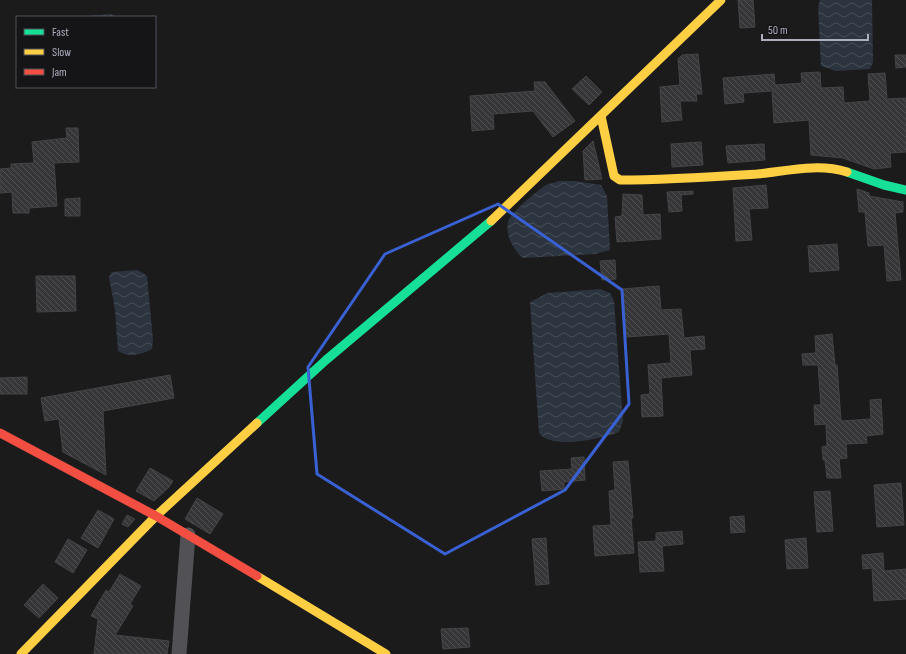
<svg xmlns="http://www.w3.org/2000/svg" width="906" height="654" font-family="'Sofia Sans Condensed',sans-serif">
  <defs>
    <pattern id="water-waves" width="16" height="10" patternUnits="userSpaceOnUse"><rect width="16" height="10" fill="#2c343f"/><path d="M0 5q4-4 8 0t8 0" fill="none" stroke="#484f59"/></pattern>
    <pattern id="building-back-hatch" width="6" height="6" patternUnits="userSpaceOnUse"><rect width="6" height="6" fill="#363638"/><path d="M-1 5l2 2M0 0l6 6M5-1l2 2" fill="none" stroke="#505153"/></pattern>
  </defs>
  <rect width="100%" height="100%" fill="#1b1b1c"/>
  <path fill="url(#water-waves)" d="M820,0h52l1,62 -3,7 -34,2 -15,-5 -3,-59z
    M111,14l6,3h-41z
    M558,181h17l26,4 6,11 3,54 -15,4 -72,4c-9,-8 -18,-22 -15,-36 2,-9 30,-32 38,-37 4,-2 9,-2 12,-4z
    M137,270l6,3 4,3 6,64 -1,9c-11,6 -23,9 -34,2l-3,-41 -6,-33 3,-5z
    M600,289l10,4 4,8 9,120 -4,11c-18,7 -67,18 -80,1l-9,-131 18,-9z"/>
  <path fill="url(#building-back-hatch)" stroke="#444448" d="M738,0h15l2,27 -15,1z
    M698,54l4,40h-6l1,7h-17l2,19 -20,2 -2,-35 20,-2 -2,-26 4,-4z
    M895,55h11v12l-10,1z
    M820,72l1,16 22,-1 1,16 26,-2 -2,-27 17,-1 2,26 19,-1v54l-16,1 1,14 -17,2 -31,-11 -32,-3 -2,-35 -35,3 -2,-32 -29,2 1,9 -19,2 -2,-26 51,-4 1,11 27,-2 -1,-10z
    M586,76l16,16 -13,13 -17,-16z
    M534,82h11l30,39 -22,16 -20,-26 -40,3 1,15 -22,2 -2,-35 65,-5z
    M66,128h12l1,34 -25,1 3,43 -28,2v5h-16l-1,-21 -12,1v-24l11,-1v-4l23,-1 -2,-21 35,-4z
    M593,141l9,38 -17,1 -2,-29z
    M701,142l2,23 -31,2 -1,-23z
    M764,144l1,16 -37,3 -2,-17z
    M766,185l2,23 -19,1 3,31 -16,1 -3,-53z
    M857,189l12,4v3l34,6v10l-8,1 6,67 -14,1 -3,-36 -16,1 -3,-34h-6z
    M693,191v3l-12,1 1,16 -13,1 -2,-20z
    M623,194l19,1 1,20 17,-1 1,25 -44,3 -2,-25 7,-1z
    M80,198v18h-15v-17z
    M837,244l2,26 -29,2 -2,-26z
    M615,260l1,19 -14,1 -2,-19z
    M36,276h39l1,35 -39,1z
    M659,286l2,24 20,-1 3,29 20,-2 1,13 -15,1 2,25 -31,3 2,38 -21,1 -1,-22 9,-1 -2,-29 23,-2 -2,-29 -43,3 -4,-48z
    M832,334l3,31h2l4,56 30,-2 -1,-19 11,-1 2,35 -17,2 1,7 -21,1 1,14 -8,1 2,19h-14l-2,-18h-2l-1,-13 5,-1 -1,-22 -11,1 -1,-20h7l-3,-40h-15l-1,-11 14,-1 -1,-17z
    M170,375l4,23 -71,13 3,64 -43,-23 -4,-33 -14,2 -4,-23z
    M27,377v17h-27v-16z
    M584,457l1,23 -21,2v7l-22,2 -2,-20 32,-2 -1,-11z
    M628,461l5,57h-2l3,35 -39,3 -2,-30 18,-1 -2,-34 6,-1 -2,-28z
    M150,468l23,13 -4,6 -15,14 -18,-10z
    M901,483l3,42 -27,2 -3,-42z
    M830,491l3,40 -16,1 -3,-40z
    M197,498l26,16 -13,20 -25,-15z
    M98,510l16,9 -16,29 -17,-10z
    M127,515l8,4 -7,8 -6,-3z
    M744,516l1,16 -14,1 -1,-16z
    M682,531l1,13 -21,2 2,25 -24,1 -2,-30 18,-1v-8z
    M546,538l3,46 -13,1 -4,-46z
    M806,538l2,30 -21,1 -2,-29z
    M68,539l19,11 -14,23 -18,-11z
    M883,553l1,18 22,-2v30l-32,2 -2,-33 -9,1 -1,-14z
    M120,574l21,12 -11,18 3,2 -18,29 54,6 -2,13h-73l4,-35 -7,-3 15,-26 3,2z
    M43,584l15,14 -19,20 -15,-13z
    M468,628l2,19 -27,2 -2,-20z"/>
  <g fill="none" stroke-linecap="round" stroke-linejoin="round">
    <path stroke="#515156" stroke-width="15" d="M179,654l9,-119"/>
    <path stroke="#16e098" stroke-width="9" d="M847,172l37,13 22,5
      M257,423l69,-63 165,-139"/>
    <path stroke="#ffcf43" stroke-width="9" d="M601,116l13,60 6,4c46,0 91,-3 137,-6 30,-3 61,-11 90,-2
      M491,221l230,-221
      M257,576l129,78
      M21,654l135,-138 101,-93"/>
    <path stroke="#f24e42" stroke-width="9" d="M0,433l156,83 101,60"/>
  </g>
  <path fill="none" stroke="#3a61d3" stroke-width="3" stroke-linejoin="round" d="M498,204l124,86 7,114 -64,86 -120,64 -128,-80 -9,-107 77,-113z"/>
  <rect x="16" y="16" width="140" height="72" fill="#151518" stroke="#51525a"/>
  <rect x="24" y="29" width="20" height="6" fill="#16e098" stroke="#51525a"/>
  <text x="52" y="36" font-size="12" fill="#acaebd">Fast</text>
  <rect x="24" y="49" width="20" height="6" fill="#ffcf43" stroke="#51525a"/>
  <text x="52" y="56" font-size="12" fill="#acaebd">Slow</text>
  <rect x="24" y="69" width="20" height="6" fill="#f24e42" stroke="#51525a"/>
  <text x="52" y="76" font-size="12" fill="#acaebd">Jam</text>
  <path d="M762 34v6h106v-6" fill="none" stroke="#acaebd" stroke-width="2"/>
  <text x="768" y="34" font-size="12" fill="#acaebd" stroke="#151518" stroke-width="3" paint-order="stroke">50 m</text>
</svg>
